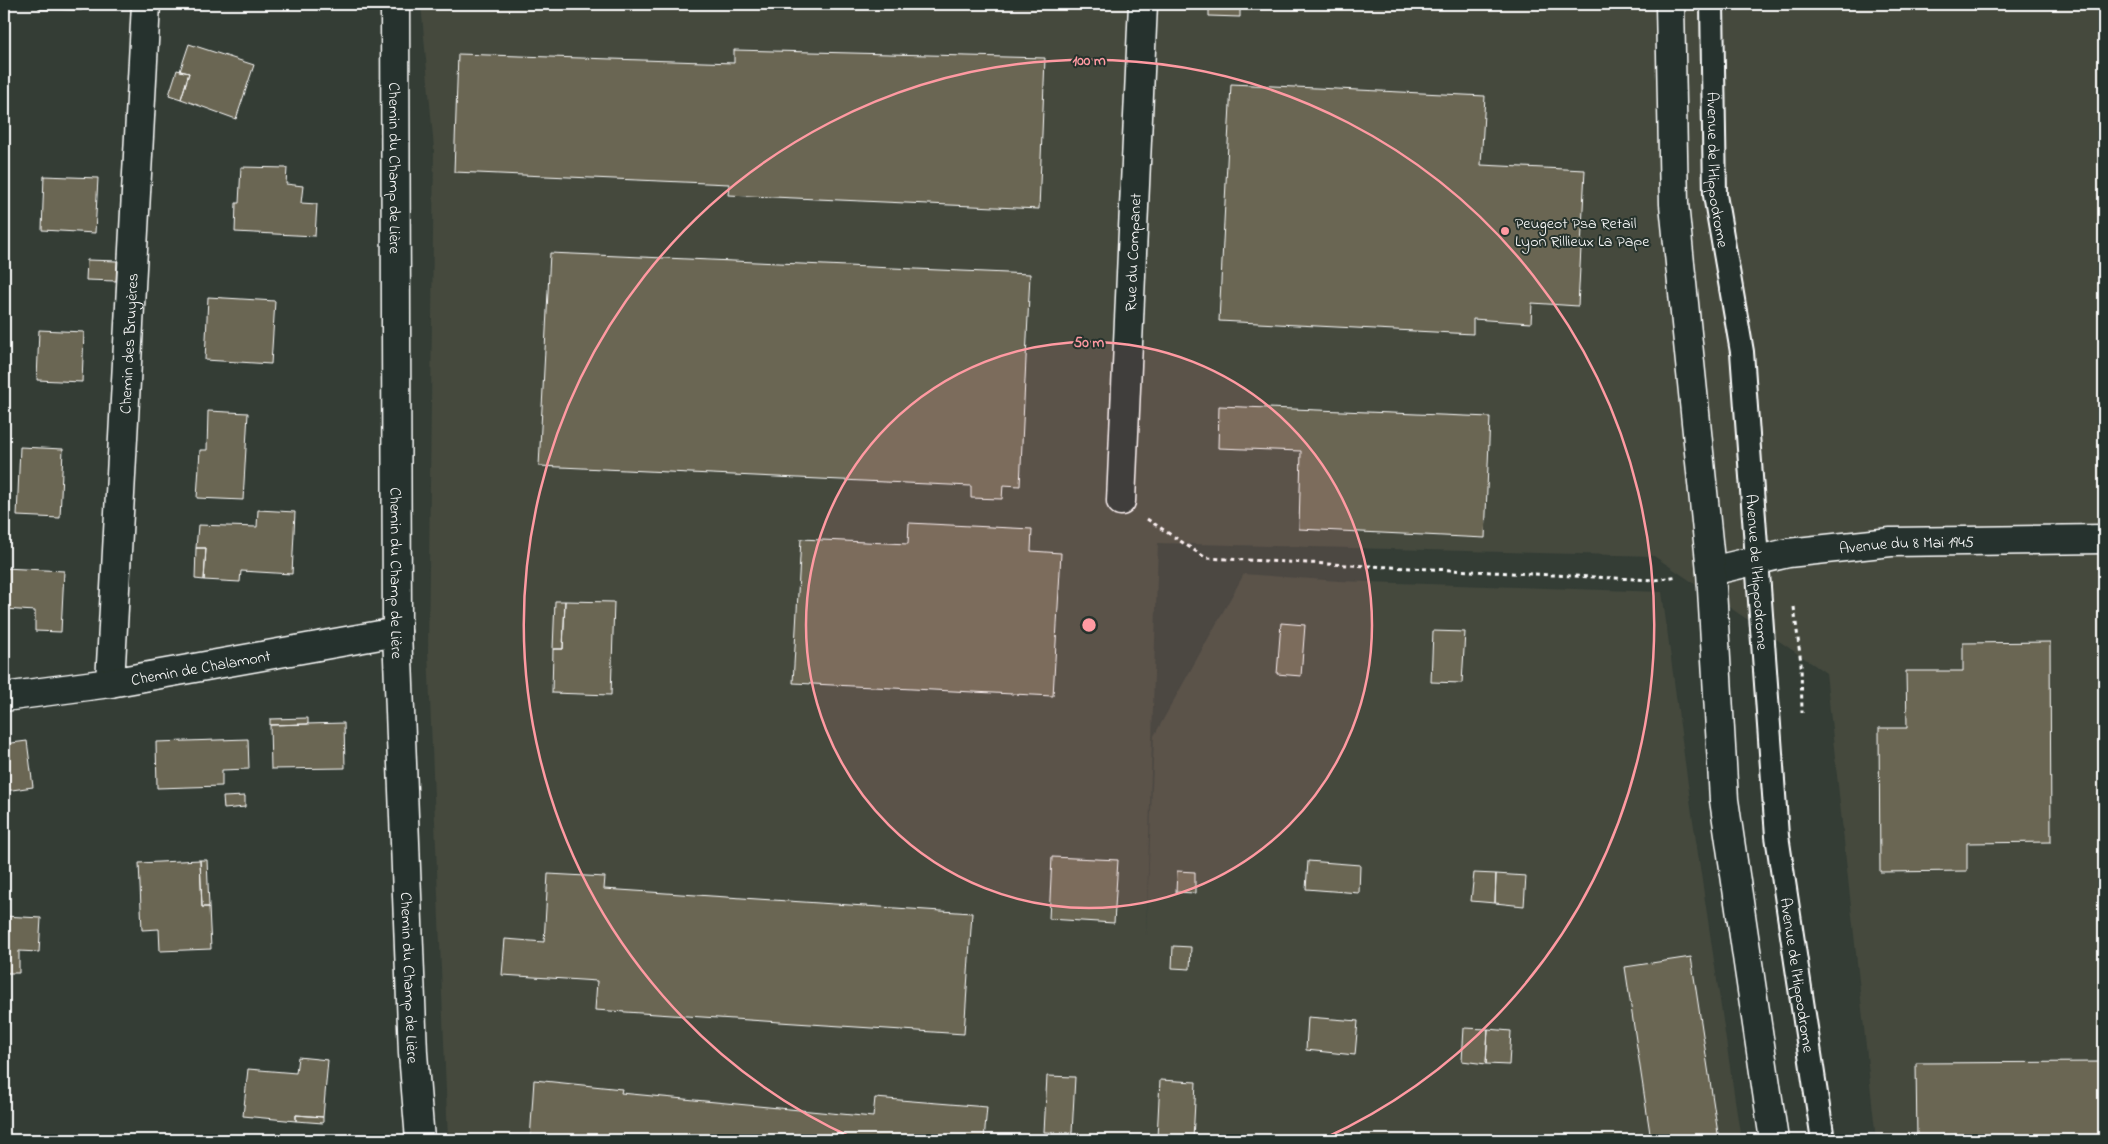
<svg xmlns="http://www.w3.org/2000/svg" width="2108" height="1144" font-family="'Indie Flower',sans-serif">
  <rect width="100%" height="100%" fill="#343d35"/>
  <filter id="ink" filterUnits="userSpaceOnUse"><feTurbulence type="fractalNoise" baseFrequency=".02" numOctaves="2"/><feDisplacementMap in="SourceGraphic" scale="10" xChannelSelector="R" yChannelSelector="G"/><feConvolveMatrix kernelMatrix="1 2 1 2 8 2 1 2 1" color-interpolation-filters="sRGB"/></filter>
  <g filter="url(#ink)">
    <path fill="#44493e" d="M421,4h1683v1136h-228l-50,-467 -172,-117 -496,-13 -12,395 8,-202 90,-162 95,7 323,11 30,222 49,326h-1293l-20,-489 6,-502z"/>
    <path fill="#6a6653" stroke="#fff" d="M39,4h43v6l-43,-1z
      M1209,4h31v13l-31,-1z
      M189,44l65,21 -18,54 -55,-20 8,-26 -9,-2z
      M734,50l311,8 -6,151 -311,-14 1,-11 -275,-12 4,-118 276,9z
      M177,70l12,3 -8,26 -12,-4z
      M1231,84l254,12 -4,69 104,5 -7,136 -46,-3 -1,20 -58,-4v15l-254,-13z
      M241,167l46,1 -1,16 17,2 -2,17 16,1 -2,32 -80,-4 1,-29h3z
      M44,176l54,2 -3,55 -53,-3z
      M550,253l480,21 -10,212 -17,-1 -1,14 -31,-1v-12l-432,-20z
      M87,260l30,1 -1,20 -30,-1z
      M208,297l67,4 -4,63 -66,-4z
      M39,330l45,2 -2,50 -45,-2z
      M1219,406l271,11 -5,121 -186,-9 2,-78 -83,-3z
      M208,411l40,2 -5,87 -46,-2 3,-48h7z
      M20,447l43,2 -3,69 -43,-2z
      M258,510l37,2 -3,62 -51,-3 -1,11 -36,-2 2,-32h-10l2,-23 59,2z
      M909,523l123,6 -1,22 30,2 -8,143 -260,-13 8,-144 107,5z
      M196,548h10l-2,32 -9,-1z
      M4,568l60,3 -3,61 -26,-1v-20l-31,-2z
      M555,601h10l-2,48h-10z
      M565,601l49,1 -3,93 -59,-2 1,-44h10z
      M1281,623l24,2 -4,51 -24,-2z
      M1433,631l32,1 -3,51 -31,-1z
      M2050,642l1,200 -84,1v28l-87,1 -1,-144h28l-1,-57h57v-28z
      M308,718v6l-38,1v-6z
      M344,723l1,45 -74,1 -1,-44z
      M248,739l1,30 -27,1v16l-65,2 -1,-46z
      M4,741v3l23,-3 6,46 -28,4 3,23h-4z
      M245,796v11l-21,2 -1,-12z
      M1052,857l66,3 -4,63 -65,-4z
      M200,860h7l2,47h-7z
      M200,860l2,47h7l2,42 -51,2 -1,-22 -17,1 -3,-67z
      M1308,861l52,4 -1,28 -53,-4z
      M1177,871l18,1v21l-19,-1z
      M1474,873l22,1 -1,29 -24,-2z
      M548,874l57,3 -1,12 368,24 -8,121 -369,-24 2,-29 -95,-6 3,-36 39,3z
      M1496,874l30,2 -2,30 -29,-3z
      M4,916l37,2 -2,34 -20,-1v22h-15z
      M1173,946l18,1 -1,22 -18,-1z
      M1691,957l28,183h-68l-26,-173z
      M1308,1017l50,4 -3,34 -49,-5z
      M1464,1028l24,1 -2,35 -24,-3z
      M1488,1029l23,2 -2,34 -23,-1z
      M298,1057l30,3 -5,57 -27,-2v6l-53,-5 5,-47 48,4z
      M2104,1062v78h-187l-1,-77z
      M1047,1076l28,1 -3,56 -28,-1z
      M534,1080l88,9 -1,4 252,24 2,-19 112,9 -3,33h-454z
      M1160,1080l36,2 -3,58 -36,-2z
      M296,1115l27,2v6l-27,-2z"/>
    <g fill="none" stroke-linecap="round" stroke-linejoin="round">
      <g stroke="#fff" stroke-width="26">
        <g id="lane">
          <path id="s1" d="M1712,4l3,191 27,157 35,484 46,304"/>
        </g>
      </g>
      <g stroke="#fff" stroke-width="31">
        <g id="street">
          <path id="s2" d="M395,4l2,628 16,421 7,87"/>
          <path id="s3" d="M1121,501l22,-497"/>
          <path id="s4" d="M1711,571l77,-18 103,-11 213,-3"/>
          <path id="s5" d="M110,683l36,-679"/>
          <path id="s6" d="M4,697l106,-14 287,-51"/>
        </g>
      </g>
      <g stroke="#fff" stroke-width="31">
        <path id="secondary" d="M1670,4l4,200 37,367 13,229 50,340"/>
      </g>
      <path stroke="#fff" stroke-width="3" stroke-dasharray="4 4" stroke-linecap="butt" d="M1147,519l59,39 449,22 23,-4
        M1794,607l7,56 1,50"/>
      <use href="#lane" stroke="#26332d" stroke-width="22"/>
      <use href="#street" stroke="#26332d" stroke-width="28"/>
      <use href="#secondary" stroke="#26332d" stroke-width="28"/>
    </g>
  </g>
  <circle cx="1089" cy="625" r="283" fill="#ff9aa2" fill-opacity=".12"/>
  <g fill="none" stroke="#ff9aa2" stroke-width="2.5">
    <circle cx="1089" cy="625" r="283"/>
    <path d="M855 1139A565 565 0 1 1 1323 1139"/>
  </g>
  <circle fill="#ff9aa2" stroke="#26332d" stroke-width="2" cx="1505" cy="231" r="5"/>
  <g text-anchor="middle" stroke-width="4" stroke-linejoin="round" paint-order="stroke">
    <g font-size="16" fill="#fff" stroke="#26332d">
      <text dy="6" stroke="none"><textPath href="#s2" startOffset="164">Chemin du Champ de Lière</textPath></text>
      <text dy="6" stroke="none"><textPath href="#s1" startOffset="166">Avenue de l'Hippodrome</textPath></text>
      <text dy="6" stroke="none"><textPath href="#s3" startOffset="249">Rue du Companet</textPath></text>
      <text dy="6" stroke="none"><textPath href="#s5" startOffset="340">Chemin des Bruyères</textPath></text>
      <text dy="6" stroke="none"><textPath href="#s4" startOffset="198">Avenue du 8 Mai 1945</textPath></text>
      <text dy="6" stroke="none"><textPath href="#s2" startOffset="569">Chemin du Champ de Lière</textPath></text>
      <text dy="6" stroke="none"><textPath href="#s1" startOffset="571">Avenue de l'Hippodrome</textPath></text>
      <text dy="6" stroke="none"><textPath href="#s6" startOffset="199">Chemin de Chalamont</textPath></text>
      <text dy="6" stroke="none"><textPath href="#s1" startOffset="976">Avenue de l'Hippodrome</textPath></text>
      <text dy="6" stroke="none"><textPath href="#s2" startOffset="974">Chemin du Champ de Lière</textPath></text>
    </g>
    <g font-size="16" fill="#fff" stroke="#26332d" text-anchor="start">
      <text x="1515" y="228">Peugeot Psa Retail<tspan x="1515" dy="18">Lyon Rillieux La Pape</tspan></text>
    </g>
  </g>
  <circle cx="1089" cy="625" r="8" fill="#ff9aa2" stroke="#26332d" stroke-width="2.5"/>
  <g font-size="15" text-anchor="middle" font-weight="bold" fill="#ff9aa2" stroke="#26332d" stroke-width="4" stroke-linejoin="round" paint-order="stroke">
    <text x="1089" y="65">100 m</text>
    <text x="1089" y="347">50 m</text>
  </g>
  <rect width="2108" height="1144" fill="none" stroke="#26332d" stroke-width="20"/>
  <rect x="10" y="10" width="2088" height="1124" fill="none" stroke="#fff" stroke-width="2" filter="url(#ink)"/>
</svg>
